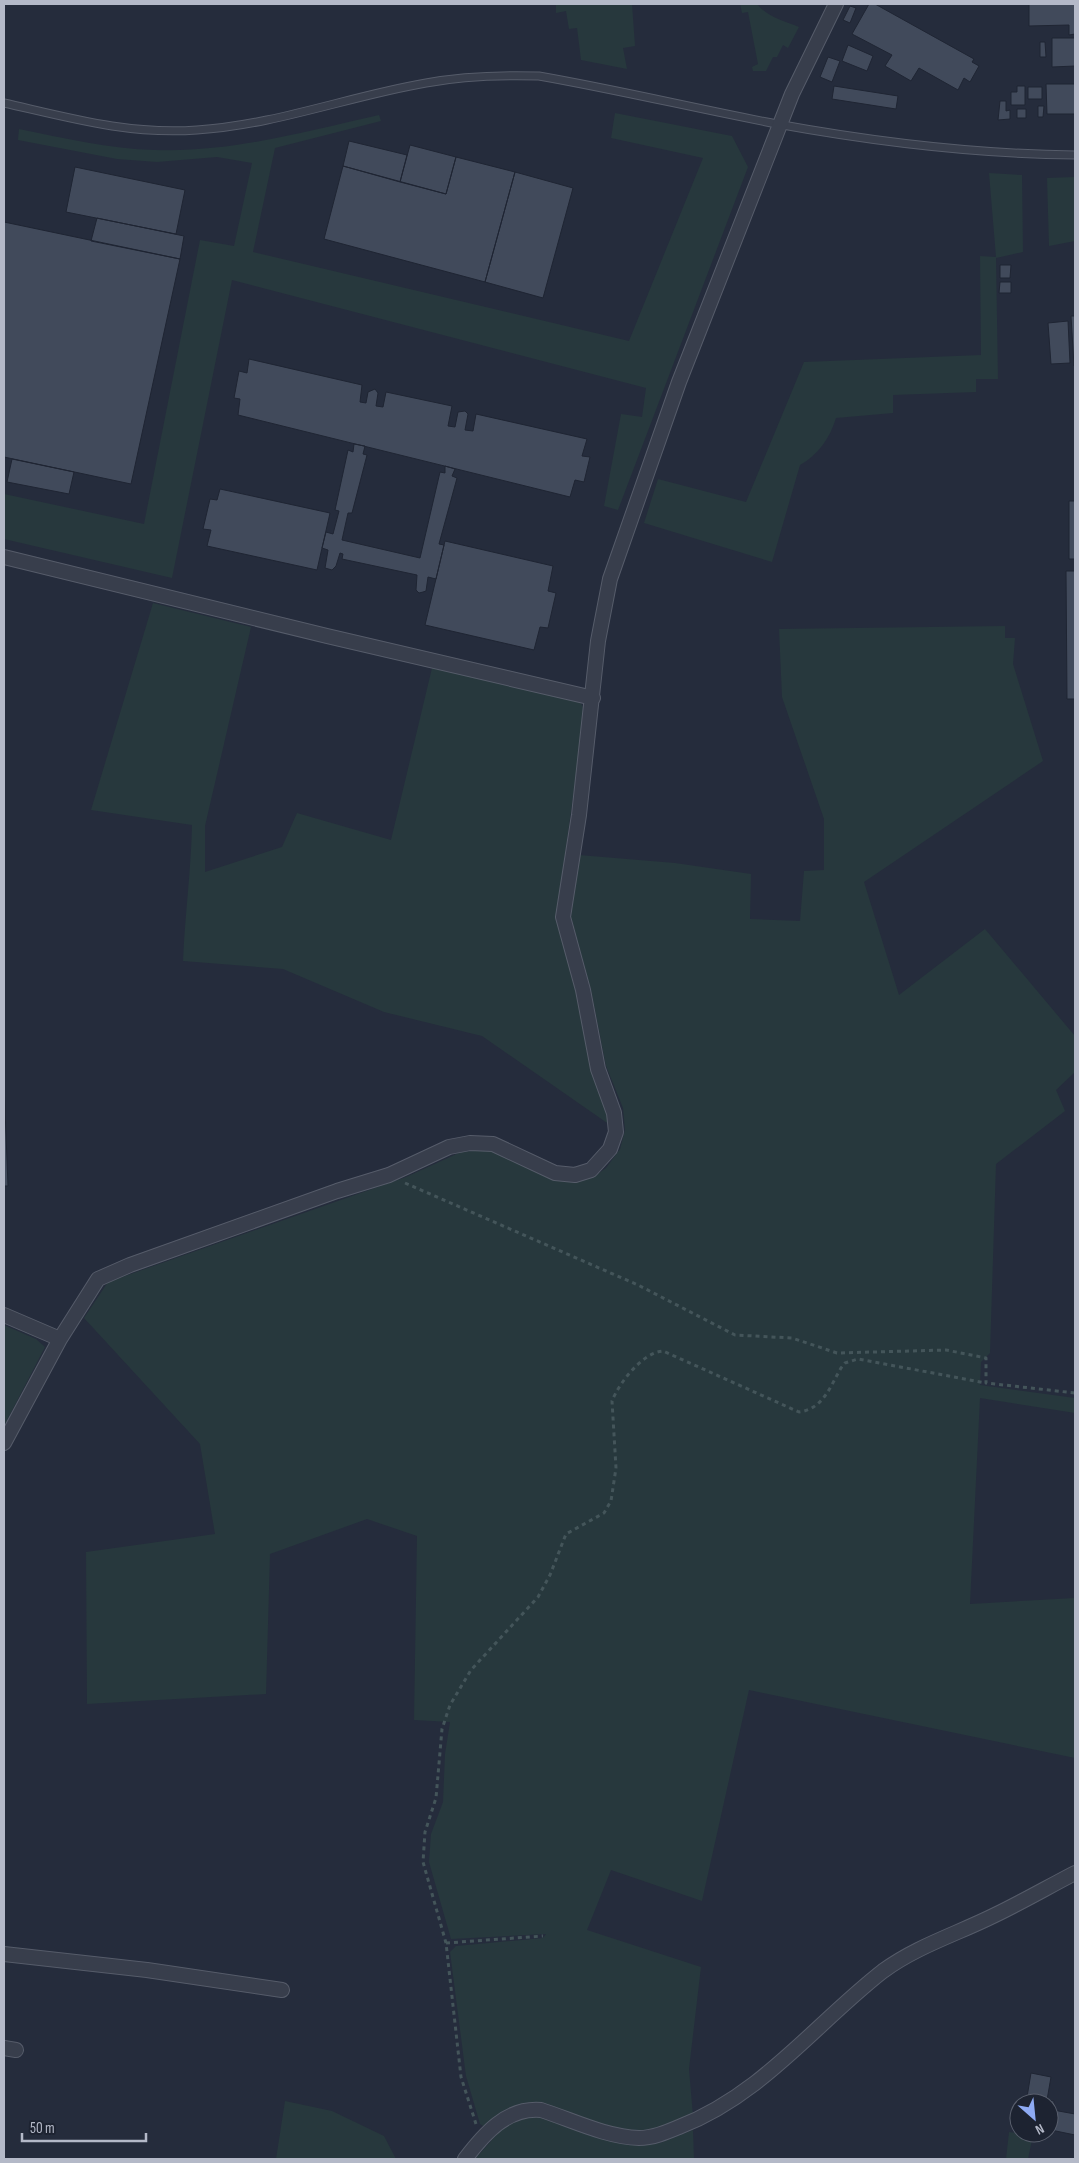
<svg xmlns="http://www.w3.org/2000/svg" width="1079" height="2163" font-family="'Sofia Sans Condensed',sans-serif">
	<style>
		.green { fill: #27383d }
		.building { fill: #414a5b; stroke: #1f2533 }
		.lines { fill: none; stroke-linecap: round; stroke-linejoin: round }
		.service-casing { stroke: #565c6a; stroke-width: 9 }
		.minor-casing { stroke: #565c6a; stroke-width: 16 }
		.path { stroke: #44555a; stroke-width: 3; stroke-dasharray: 4 4; stroke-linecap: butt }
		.service { stroke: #383e4c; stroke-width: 7 }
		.minor { stroke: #383e4c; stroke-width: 14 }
	</style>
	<rect width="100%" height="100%" fill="#252c3c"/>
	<!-- green -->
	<path class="green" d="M556,4h76l3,42 -12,2 4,21 -46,-9 -4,-32 -8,1 -3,-18 -10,2z
		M740,4h17c10,13 27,17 42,23l-11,21 -5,-3 -6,12h-4l-7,14h-13l-1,-4 6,-3 -10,-52 -6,1z
		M615,113l117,23 16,31 -130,343 -14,-4 17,-92 21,3 4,-29 -414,-108 -60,298 -168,-39v-45l140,30 56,-284 34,6 18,-83 -35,-6 -60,5 -40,-3 -99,-19 1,-11c45,9 90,20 136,21 75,3 152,-19 224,-35l2,6 -106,27 -22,104 376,89 74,-183 -92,-20z
		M989,173l33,2 1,77 -27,6 2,121h-22v13l-83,3v18l-57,5c-6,20 -18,37 -36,47l-28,97 -128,-39 14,-44 88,23 58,-140 177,-7 -1,-99 16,1z
		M1075,177v64l-26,5 -2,-68z
		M153,603l98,24 -46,199v46l77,-25 15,-34 94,27 41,-172 148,34 5,8 -28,203 53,212 -128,-89 -98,-24 -101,-43 -100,-8c2,-46 8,-91 9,-136l-101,-15z
		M1005,626v12h10l-2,26 30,97 -179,121 35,113 86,-66 90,107v36l-19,18 9,21 -69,53 -6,189 -9,9 -1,23 95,13v15l-95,-15 -10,206 105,-6v160l-326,-68 -47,211 -91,-31 -24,60 114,37 -12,102 4,47 -37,15 -17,2 -24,-3 -76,-26 -37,10 -19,12 -3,-2 -14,-48 -16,-124 6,-6 87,-8 3,-4 -95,5 -22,-77 2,-28 12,-32 2,-48 5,-32 -36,-2 3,-184 -50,-17 -97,35 -4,140 -179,10 -1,-152 129,-18 -15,-90 -116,-126 24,-36 298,-105 55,-25 26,-2 12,3 60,28h21l15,-5 11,-8 14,-19 5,-19 -2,-22 -17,-42 -15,-76 -20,-73 8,-62 96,8 76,11 -1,45 50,2 4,-50 20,-1v-51l-42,-122 -3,-68z
		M4,1325l32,14 9,8 -41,79z
		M285,2101l47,10 52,25 12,23h-120z
		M520,2116h24l68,24 28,5 20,-2 33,-13 1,29h-219l33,-37z
		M1009,2132l24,3 -5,24h-22z"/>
	<!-- building -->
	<path class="building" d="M869,4h6l99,55 -2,3 7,4 -9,16 -6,-4 -6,12 -39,-22 -8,13 -26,-15 7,-11 -40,-21z
		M1029,4h46v30l-6,1v-10l-40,1z
		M850,6l6,2 -6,15 -7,-3z
		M1052,38h23v28l-23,1z
		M1040,42h5l1,15h-6z
		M848,45l25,11 -6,15 -25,-10z
		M828,57l12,4 -8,21 -12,-5z
		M1046,84h29v30h-28z
		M834,86l64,10 -2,13 -64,-10z
		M1017,86h8v19h-14v-13h6z
		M1028,87h14v12h-14z
		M1000,101h6v10l4,-1v9l-12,1z
		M1038,106h6l-1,11h-5z
		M1017,109h9v9h-9z
		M349,141l58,14 -7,27 -57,-16z
		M410,145l46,12 -10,37 -46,-12z
		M456,157l59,15 -30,110 -161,-43 19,-73 103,28z
		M75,167l110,23 -9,44 -110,-22z
		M515,172l58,16 -30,110 -58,-16z
		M97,218l87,18 -4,23 -89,-18z
		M4,222l176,37 -49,225 -127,-27z
		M1000,265h11l-1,13h-10z
		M1000,282h11v11h-12z
		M1071,316h4l-1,50z
		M1068,321l2,42 -19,1 -3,-41z
		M249,359l113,26 -2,17 6,1 2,-11 7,-3 3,4 -2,13 7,1 3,-15 66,14 -4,20 7,1 3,-15 7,-1 3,3 -3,16 8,1 3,-17 111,25 -5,17 8,1 -6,25 -9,-2 -5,17 -332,-82 2,-16 -6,-1 5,-27 8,2z
		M354,444l11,2 -2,8 4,1 -15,58h-4l-6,27 78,18 20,-86 5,1v-7l10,3 -3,7 5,2 -18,66 5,1 -8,34 -8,-2 -2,14 -3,1 -4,1 -3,-3 1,-15 -75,-16 1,-5 -3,-1 -4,13 -4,4 -7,-2 3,-18 -6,-2 4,-16 7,2 6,-23 -4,-1 13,-60 5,2z
		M12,459l62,13 -5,22 -62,-12z
		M220,489l110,24 -13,57 -110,-24 4,-16 -8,-1 7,-30 7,1z
		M1069,501h6v58h-6z
		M445,541l108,25 -5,25 8,2 -8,35 -8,-1 -6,23 -109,-25z
		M1066,571h9v128h-8z
		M4,1084l4,102h-4z
		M1031,2073l20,4 -4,23 7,1 -1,9 22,4v21l-24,-5 -1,5 -10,-2h9v-30h-23z"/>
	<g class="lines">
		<defs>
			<path id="service" d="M4,103c66,15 125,32 193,27 78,-5 153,-34 229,-47 37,-7 76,-8 113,-7 80,14 159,33 238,48 99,18 198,30 298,31"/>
			<path id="minor" d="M4,557l323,79 266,62
				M4,1315l56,24
				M4,1443l56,-104 38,-60 32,-14 207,-74 52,-16 60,-28 21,-4 23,1 62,29 20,2 16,-5 19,-21 6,-17 -2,-19 -16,-44 -15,-79 -20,-73 16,-102 19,-174 12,-62 69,-197 113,-288 44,-90
				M4,1954l143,16 135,20
				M4,2048l12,2
				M465,2159c19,-25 42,-52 76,-49 31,10 65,27 98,28 14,0 28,-6 40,-11 83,-32 136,-103 204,-156 34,-25 74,-37 112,-56 27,-13 53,-28 80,-42"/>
		</defs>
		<!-- service casing -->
		<use href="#service" class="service-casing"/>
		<!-- minor casing -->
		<use href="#minor" class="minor-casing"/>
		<!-- path -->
		<path class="path" d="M405,1183l233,102 97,50 57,3 45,15 109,-3 40,8v25l89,10
			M446,1943l97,-7
			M476,2124l-15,-47 -15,-134 -23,-81 2,-30 11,-34 6,-69 8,-24 21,-35 67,-73 12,-22 16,-41 38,-21 7,-12 5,-33 -4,-67c7,-18 31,-49 51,-50l136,61c24,-3 31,-25 42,-44l4,-5 13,-4 128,24"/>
		<!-- service -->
		<use href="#service" class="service"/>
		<!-- minor -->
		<use href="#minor" class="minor"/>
	</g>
	<!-- border -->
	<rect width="1079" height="2163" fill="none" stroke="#b4b9c8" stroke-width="10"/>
	<!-- north arrow -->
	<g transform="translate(1034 2118) rotate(153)"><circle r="24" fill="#1d2331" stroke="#595f6d"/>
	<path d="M0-4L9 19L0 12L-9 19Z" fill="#8eaaf3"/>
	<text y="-8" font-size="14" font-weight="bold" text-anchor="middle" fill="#b4b9c8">N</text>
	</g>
	<!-- scale -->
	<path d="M22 2133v8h124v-8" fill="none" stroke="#b4b9c8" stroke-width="2.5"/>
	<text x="30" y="2133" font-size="15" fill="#b4b9c8" stroke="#1d2331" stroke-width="4" paint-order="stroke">50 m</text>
</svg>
